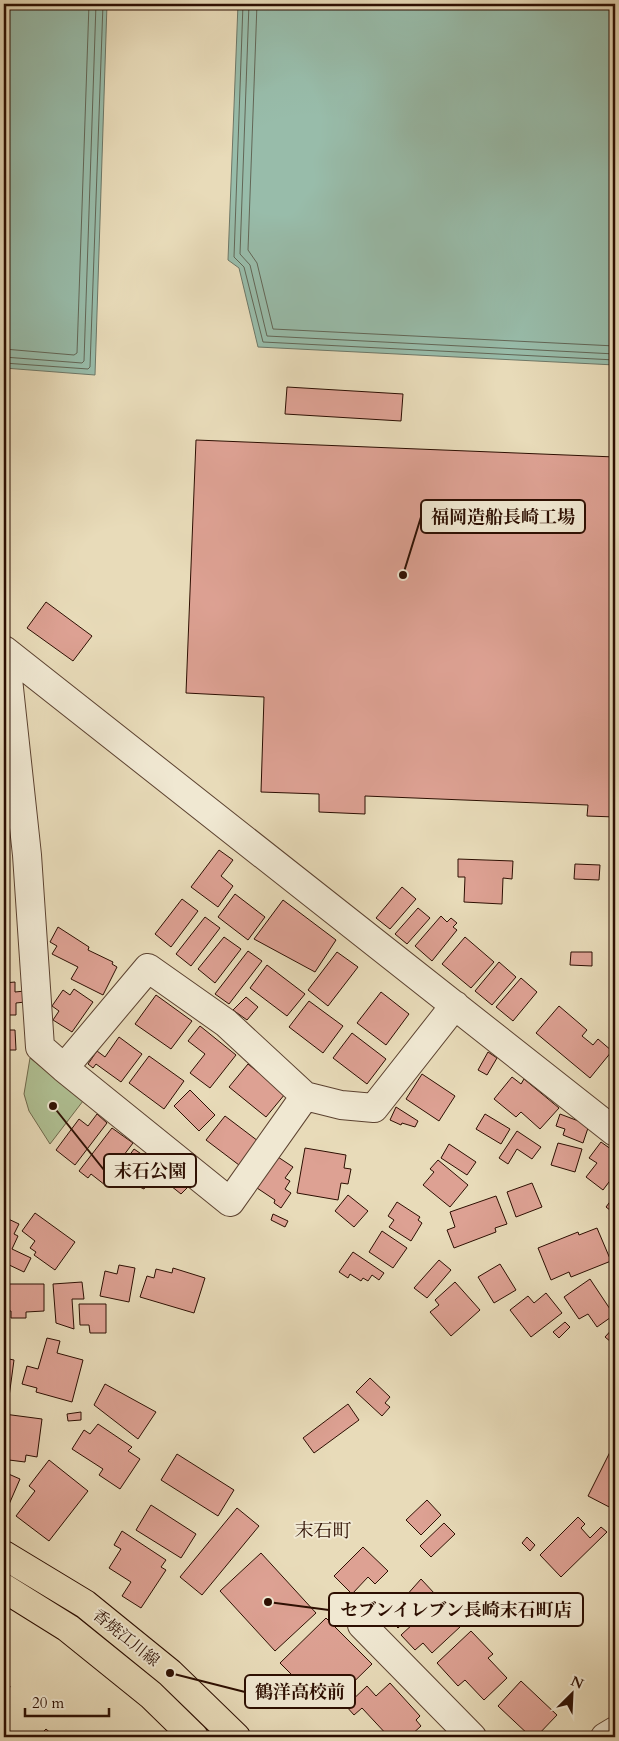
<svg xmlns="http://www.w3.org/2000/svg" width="619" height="1741" font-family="Cardo,'Noto Serif JP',serif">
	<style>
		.green { fill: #b0c194; stroke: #6e684b }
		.water { fill: #98bcaa; stroke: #6d7767 }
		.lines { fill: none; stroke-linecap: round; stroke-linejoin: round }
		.shore { stroke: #626656; stroke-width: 1 }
		.building { fill: #dda193; stroke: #2d0f02 }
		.minor-casing { stroke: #5c4230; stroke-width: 30 }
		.major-casing { stroke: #2d0f02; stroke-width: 30 }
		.minor { stroke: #f0e8d2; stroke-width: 28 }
		.major { stroke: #e8dbb9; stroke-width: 28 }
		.labels { text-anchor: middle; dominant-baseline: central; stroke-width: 4; stroke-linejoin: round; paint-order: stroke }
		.street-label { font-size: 16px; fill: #2d0f02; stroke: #f0e8d2 }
		.quarter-label { font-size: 19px; fill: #2d0f02; stroke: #f0e8d2 }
		.leader { fill: none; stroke: #2d0f02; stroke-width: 2 }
		.callout-dot { fill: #2d0f02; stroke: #f0e8d2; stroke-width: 2 }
		.callout { fill: #f0e8d2; stroke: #2d0f02; stroke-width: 2 }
		.callout-label { font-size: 18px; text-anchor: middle; font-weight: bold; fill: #2d0f02 }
	</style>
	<rect width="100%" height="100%" fill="#e8dbb9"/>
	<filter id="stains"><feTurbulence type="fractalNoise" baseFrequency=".004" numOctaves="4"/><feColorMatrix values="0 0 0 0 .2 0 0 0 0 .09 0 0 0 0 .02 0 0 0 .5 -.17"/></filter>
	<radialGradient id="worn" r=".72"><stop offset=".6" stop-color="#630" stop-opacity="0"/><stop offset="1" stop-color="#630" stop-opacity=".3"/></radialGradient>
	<!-- green -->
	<path class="green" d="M30,1058l53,43 -33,43 -21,-33 -5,-17z"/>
	<!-- water -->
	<path class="water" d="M4,4h103l-12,371 -91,-7z
		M238,4h377v361l-357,-18 -19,-79 -11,-8z"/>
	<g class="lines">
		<!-- shore -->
		<path class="shore" d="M243,4l-9,253 10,10 19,75 352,18
			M249,4l-9,250 10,11 17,71 348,18
			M257,4l-9,246 9,13 16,66 342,17
			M4,349l70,6 3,-2 12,-349
			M4,357l78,6 2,-2 12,-357
			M4,363l84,6 2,-2 13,-363"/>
	</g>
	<!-- building -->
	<path class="building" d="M287,387l116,7 -2,27 -116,-7z
		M196,440l419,17v360l-28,-1 1,-11 -223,-9v18l-46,-2v-18l-58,-2 3,-95 -78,-4z
		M46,602l46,34 -19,25 -46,-33z
		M219,850l14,10 -12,16 12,10 -15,21 -27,-20z
		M458,859l55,2 -1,18 -9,-1 -1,26 -38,-2 1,-25h-7z
		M575,864l25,1 -1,15 -25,-1z
		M402,887l14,12 -26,30 -14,-11z
		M235,894l30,23 -17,23 -30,-23z
		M182,899l16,12 -27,36 -16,-13z
		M283,900l53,40 -21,32 -61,-33z
		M418,908l12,10 -23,26 -12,-10z
		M441,916l6,6 4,-4 6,5 -4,4 4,3 -25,31 -17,-15z
		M205,917l15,11 -29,38 -15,-12z
		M4,918h1l2,34h-3z
		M58,927l31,20 -1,3 25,12 -1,2 5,3 -14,28 -32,-16 7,-12 -26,-13 5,-8 -7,-4z
		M224,937l17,12 -26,34 -17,-14z
		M465,937l29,25 -23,26 -29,-24z
		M248,951l14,10 -33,43 -14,-10z
		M337,952l21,15 -30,39 -20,-16z
		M571,952h21v14l-22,-1z
		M499,962l17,15 -24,28 -17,-14z
		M267,965l38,29 -18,22 -37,-28z
		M521,978l16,14 -24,29 -17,-14z
		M15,982v10l10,-1v11l-9,1v12h-12v-32z
		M74,989l19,13 -21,30 -19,-12 6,-9 -7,-5 11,-16 7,5z
		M381,992l28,22 -23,31 -29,-22z
		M156,995l36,26 -21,28 -36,-25z
		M246,997l12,10 -11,13 -14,-10z
		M309,1001l34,25 -20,27 -34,-26z
		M559,1006l28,24 -5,6 11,9 5,-6 14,12 -22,27 -54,-45z
		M200,1026l36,29 -26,33 -20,-15 15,-19 -17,-13z
		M4,1030h11l1,20h-12z
		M352,1033l34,26 -19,25 -34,-26z
		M119,1037l23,17 -21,28 -25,-18 -3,4 -5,-4 9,-13 8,6z
		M488,1052l9,6 -10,17 -9,-5z
		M149,1056l35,25 -20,28 -35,-26z
		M248,1064l37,30 -19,23 -37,-30z
		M422,1074l33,22 -16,25 -33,-22z
		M512,1077l9,7 3,-5 35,29 -19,21 -19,-17 -5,5 -22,-18z
		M190,1090l25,25 -16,16 -25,-25z
		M396,1107l22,14 -3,6 -13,-4 -1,2 -11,-5z
		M97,1114l10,9 -32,42 -19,-15 23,-31 9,7z
		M485,1114l25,15 -9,15 -25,-15z
		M560,1114l29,11 -6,18 -20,-8 2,-6 -9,-3z
		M225,1116l33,25 -19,24 -33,-25z
		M112,1128l21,15 -25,33 2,2 -5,7 -14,-11 -3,4 -9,-7z
		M517,1131l24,16 -9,12 -15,-10 -9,15 -9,-6z
		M601,1142l14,10v22l-12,16 -17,-13 11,-14 -8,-5z
		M558,1143l24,6 -7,23 -24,-7z
		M449,1144l27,18 -9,13 -26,-17z
		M305,1148l41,7 -2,13 7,1 -3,15 -7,-1 -3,17 -41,-7z
		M134,1149l25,17 -4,8 2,1 -2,5 -5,-1 -6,10 -15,-7 -2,2 -11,-6 3,-8z
		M278,1157l15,10 -8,11 5,3 -5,8 6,4 -10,15 -7,-5 1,-3 -18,-12z
		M438,1160l30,25 -18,22 -27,-22 11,-13 -4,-3z
		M178,1179l9,9 -6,6 -10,-8z
		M532,1183l10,24 -26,10 -9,-25z
		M348,1195l20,16 -14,16 -19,-16z
		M615,1195v19l-9,-7z
		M496,1196l11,28 -12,4 1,4 -42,16 -7,-18 8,-3 -5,-15z
		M397,1202l23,15 -2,3 4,3 -11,18 -22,-14 5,-7 -6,-4z
		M35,1213l40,29 -20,28 -21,-15 2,-3 -6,-4 5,-7 -13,-10z
		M273,1214l15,7 -3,6 -14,-7z
		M4,1217l15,7 -5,10 4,2 -6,13 19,9 -7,14 -19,-9 -1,3z
		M597,1228l14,33 -40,16 -2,-5 -18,8 -13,-32 40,-16 1,3z
		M382,1231l25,17 -14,20 -24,-16z
		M353,1252l31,21 -5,7 -7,-5 -4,6 -5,-3 -2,3 -11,-7 -2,4 -9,-6z
		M439,1260l12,10 -24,28 -13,-10z
		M500,1264l16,26 -22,13 -16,-26z
		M119,1265l16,3 -6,34 -29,-6 5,-25 12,3z
		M173,1268l32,10 -11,35 -54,-16 7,-21 7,2 2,-9 16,4z
		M590,1279l24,36 -17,12 -9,-13 -9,5 -15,-22z
		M82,1282l2,17h-12l2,30 -18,-6 -3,-39z
		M455,1282l25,28 -29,26 -21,-24 9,-7 -4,-5z
		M4,1284h40v27l-18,1v6h-15v-7h-7z
		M546,1293l16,20 -31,24 -21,-27 18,-14 6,7z
		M79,1304h27v29h-16l-1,-8h-9z
		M565,1322l5,5 -11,11 -6,-6z
		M615,1326v12l-4,4 -6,-5z
		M47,1338l13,3 -3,12 26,7 -11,42 -36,-10 1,-4 -15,-4 5,-18 11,3z
		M4,1358l10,2 -5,37h-5z
		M370,1378l20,19 -5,6 5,4 -8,9 -26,-24z
		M105,1384l51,28 -18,27 -44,-34z
		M348,1404l11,16 -45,33 -11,-15z
		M81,1412v8l-13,1 -1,-7z
		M4,1414l38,5 -5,38 -11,-2 -1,7 -16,-2v-7l-5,-1z
		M98,1424l34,23 -4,4 12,8 -20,30 -21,-14 4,-6 -31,-20 12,-19 6,4z
		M615,1442v68l-27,-14z
		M177,1454l57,36 -16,26 -57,-36z
		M49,1460l39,31 -39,50 -33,-25 19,-25 -6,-5z
		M4,1472l16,7 -13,30 -3,-1z
		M427,1500l14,15 -20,20 -15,-15z
		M151,1505l45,29 -15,24 -45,-28z
		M237,1508l22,18 -57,69 -22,-18z
		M578,1517l7,7 -4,4 9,10 11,-11 6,5 -46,45 -21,-22z
		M444,1523l11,11 -24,23 -11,-11z
		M122,1531l44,29 -5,7 5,3 -25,38 -19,-12 9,-14 -22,-14 12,-19 -7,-4z
		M527,1537l8,8 -5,6 -8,-8z
		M363,1547l25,24 -13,13 -7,-7 -16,17 -18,-18z
		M261,1553l55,60 -41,38 -55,-60z
		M421,1579l14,15 -37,34 -7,-7 6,-15z
		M439,1600l22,26 -29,27 -9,-10 -8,7 -14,-15z
		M326,1618l46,46 -46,45 -46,-46z
		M471,1631l22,23 -5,4 19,20 -23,22 -19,-20 -7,6 -21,-23z
		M521,1681l36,34 -21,22h-5l-33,-31z
		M390,1683l30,33 -4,4 5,6 -12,11h-20l-27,-29 -8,7 -8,-9 21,-20 9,10z
		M4,1684l6,2 -6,22z
		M46,1729l9,8h-17z"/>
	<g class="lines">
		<defs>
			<path id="minor" d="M4,650l611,482
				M5,651l22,204 13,192 24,21
				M305,1096l-75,106 -166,-134 84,-100 78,55 79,73 36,9 33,3 81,-103
				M362,1625l110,112
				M605,1737l10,-6"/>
			<path id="major" d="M4,1555l81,49 85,69 66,64
				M4,1588l64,40 83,67 43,42"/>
		</defs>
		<!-- minor casing -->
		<use href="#minor" class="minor-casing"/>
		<!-- major casing -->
		<use href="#major" class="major-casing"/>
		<!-- minor -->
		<use href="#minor" class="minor"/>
		<!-- major -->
		<use href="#major" class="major"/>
	</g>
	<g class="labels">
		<!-- street labels -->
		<g class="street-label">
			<text transform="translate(126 1638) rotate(39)">香焼江川線</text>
		</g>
		<!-- quarter labels -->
		<g class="quarter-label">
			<text x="323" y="1531">末石町</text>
		</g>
	</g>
	<!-- callouts -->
	<path class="leader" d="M403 575L421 517M53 1106L104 1170M268 1602L329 1610M170 1673L245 1692"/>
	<g class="callout-dot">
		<circle cx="403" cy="575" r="5"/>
		<circle cx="53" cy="1106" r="5"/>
		<circle cx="268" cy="1602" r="5"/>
		<circle cx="170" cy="1673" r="5"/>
	</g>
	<g class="callout">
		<rect x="421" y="500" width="164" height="33" rx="5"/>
		<rect x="104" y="1154" width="92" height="33" rx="5"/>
		<rect x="329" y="1593" width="254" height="33" rx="5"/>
		<rect x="245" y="1675" width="110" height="33" rx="5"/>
	</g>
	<g class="callout-label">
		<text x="503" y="523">福岡造船長崎工場</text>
		<text x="150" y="1177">末石公園</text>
		<text x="456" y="1616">セブンイレブン長崎末石町店</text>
		<text x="300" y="1698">鶴洋高校前</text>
	</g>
	<!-- margin -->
	<rect width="619" height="1741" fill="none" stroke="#e8dbb9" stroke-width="20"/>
	<rect x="5" y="5" width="609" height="1731" fill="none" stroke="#2d0f02" stroke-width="2.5"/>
	<rect x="10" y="10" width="599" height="1721" fill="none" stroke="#2d0f02"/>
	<!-- north arrow -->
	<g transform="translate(572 1694) rotate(24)" stroke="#f0e8d2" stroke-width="4" paint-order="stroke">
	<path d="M0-4L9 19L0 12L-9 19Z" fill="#2d0f02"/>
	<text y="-8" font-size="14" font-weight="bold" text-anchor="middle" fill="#2d0f02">N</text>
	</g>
	<!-- scale -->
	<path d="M25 1708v8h84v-8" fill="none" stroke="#2d0f02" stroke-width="2.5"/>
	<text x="32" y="1708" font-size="15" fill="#2d0f02" stroke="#f0e8d2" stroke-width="4" paint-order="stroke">20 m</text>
	<rect width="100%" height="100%" filter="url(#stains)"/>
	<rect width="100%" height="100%" fill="url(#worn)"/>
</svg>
